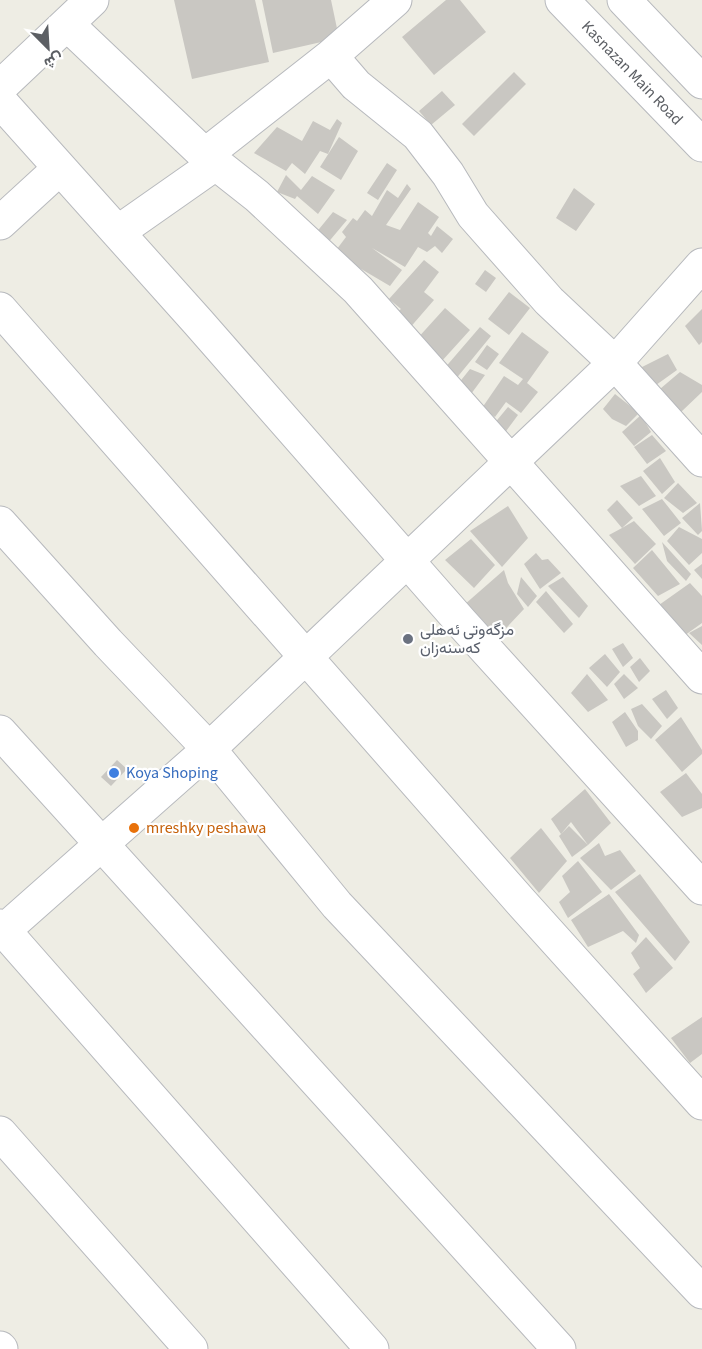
<svg xmlns="http://www.w3.org/2000/svg" width="702" height="1349" font-family="'Source Sans 3',Vazirmatn,sans-serif">
	<style>
		.building { fill: #c9c7c2 }
		.lines { fill: none; stroke-linecap: round; stroke-linejoin: round }
		.minor-casing { stroke: #b7b9bd; stroke-width: 35 }
		.minor { stroke: #fff; stroke-width: 33 }
		.worship-dot { fill: #6b7280; stroke: #fff; stroke-width: 2 }
		.shop-dot { fill: #3f7fe0; stroke: #fff; stroke-width: 2 }
		.food-dot { fill: #e8710a; stroke: #fff; stroke-width: 2 }
		.labels { text-anchor: middle; dominant-baseline: central; stroke-width: 4.5; stroke-linejoin: round; paint-order: stroke }
		.street-label { font-size: 16px; fill: #5c5f64; stroke: #fff }
		.worship-label { font-size: 16px; fill: #5b616d; stroke: #fff; text-anchor: start }
		.shop-label { font-size: 16px; fill: #366cbe; stroke: #fff; text-anchor: start }
		.food-label { font-size: 16px; fill: #c56008; stroke: #fff; text-anchor: start }
	</style>
	<rect width="100%" height="100%" fill="#eeede4"/>
	<!-- building -->
	<path class="building" d="M174,0h81l14,62 -77,17z
		M262,0h69l8,38 -66,15z
		M446,0h14l26,32 -52,43 -32,-38z
		M514,72l12,12 -52,52 -12,-12z
		M442,91l13,14 -24,20 -12,-14z
		M337,119l5,4 -14,31 -8,-3 -15,23 -13,-11 -6,8 -32,-18 23,-26 25,14 11,-20 17,9z
		M339,137l19,14 -17,29 -21,-13z
		M387,163l10,7 -19,30 -11,-7z
		M286,175l15,15 11,-14 23,14 -17,24 -21,-18 -2,3 -18,-7z
		M407,184l4,5 -25,36 14,5 18,-28 21,15 -11,16 3,3 6,-10 16,13 -11,14 -7,-7 -8,6 -9,-5 -13,20 -33,-19 30,22 -12,16 -56,-33 12,-16 -4,-5 11,-14 4,3 8,-11 7,6 15,-26 11,8z
		M574,188l21,16 -19,27 -20,-13z
		M333,212l14,8 -21,25 -11,-11z
		M424,260l15,12 -15,20 10,8 -26,30 -20,-11 13,-10 -12,-10z
		M485,270l11,8 -10,14 -11,-8z
		M509,292l21,16 -21,27 -21,-16z
		M445,308l25,22 -29,32 -25,-22z
		M702,309v33l-3,3 -14,-19z
		M480,327l11,9 -36,44 -12,-10z
		M522,332l27,20 -22,31 11,9 -17,21 -15,-11 -11,15 -13,-9 22,-32 14,9 5,-6 -24,-16z
		M487,345l12,9 -12,16 -12,-8z
		M668,354l9,16 -28,20 -9,-22z
		M470,369l15,6 -14,19 -13,-10z
		M680,372l22,13v7l-21,20 -21,-23z
		M615,394l24,19 -13,13 -14,-7 -9,-10z
		M508,407l10,8 -14,19 -11,-9z
		M641,415l10,17 -17,14 -12,-14z
		M652,435l14,16 -19,13 -13,-17z
		M660,458l15,24 -13,12 -19,-23z
		M641,476l15,20 -17,10 -19,-20z
		M678,483l19,20 -14,10 -19,-15z
		M662,499l19,24 -17,13 -22,-27z
		M617,500l16,18 -11,10 12,-7 22,23 -21,20 -26,-29 13,-7 -15,-18z
		M700,503l2,28 -4,4 -16,-17z
		M508,506l20,32 -26,29 -32,-36z
		M679,527l23,12v14l-13,12 -22,-24z
		M471,539l24,26 -21,23 -29,-28z
		M662,542l29,32 -5,7 -19,-20z
		M652,550l28,34 -22,12 -25,-28z
		M536,553l6,7 6,-1 13,14 -21,16 -16,-25z
		M702,564v15l-8,-9z
		M504,570l4,13 16,26 -30,32 -30,-36z
		M521,577l16,19 -9,11 -11,-13z
		M563,577l25,29 -9,12 -31,-32z
		M690,583l12,13v27l-21,15 -22,-33z
		M546,591l27,33 -9,9 -28,-31z
		M702,626v19l-13,-12z
		M623,643l10,15 -10,9 -11,-18z
		M605,654l15,18 -13,15 -18,-19z
		M640,658l10,13 -11,11 -9,-15z
		M587,674l21,26 -20,12 -17,-19z
		M624,674l14,14 -14,11 -10,-15z
		M666,690l12,18 -11,11 -15,-20z
		M642,704l20,22 -11,13 -13,-13 -7,-17z
		M625,712l13,19v9l-12,7 -14,-25z
		M681,717l21,33v4l-20,18 -27,-32z
		M117,760l10,9 -16,17 -10,-9z
		M686,773l16,21v14l-20,9 -22,-25z
		M585,789l26,34 -23,22 -17,-23 -10,12 -10,-15z
		M569,826l19,19 -16,12 -13,-21z
		M541,828l26,33 -28,32 -29,-35z
		M599,843l6,13 15,-6 16,21 -25,19 -31,-32z
		M578,861l24,31 -34,26 -9,-16 11,-10 -8,-16z
		M640,874l50,68 -15,19 -60,-69z
		M609,894l30,41 -3,8 -13,-12 -35,16 -17,-27z
		M646,937l27,31 -27,25 -13,-19 7,-6 -9,-15z
		M702,1017v37l-12,9 -19,-25z"/>
	<g class="lines">
		<defs>
			<path id="minor" d="M562,0l140,145
				M624,0l78,82
				M67,24l138,131 52,41 101,94 344,387
				M331,56l64,-56
				M0,87l92,-87
				M0,101l198,221 263,300 241,266
				M205,155l126,-99 25,29 62,50 30,39 25,41 76,86 66,62 87,97
				M0,223l60,-55
				M118,232l97,-68
				M0,309l521,593 181,201
				M0,523l108,120 101,106 128,156 365,387
				M0,732l559,617
				M0,926l372,423
				M0,934l209,-185 406,-386 87,-98
				M0,1133l191,216
				M0,1348l1,1"/>
		</defs>
		<!-- minor casing -->
		<use href="#minor" class="minor-casing"/>
		<!-- minor -->
		<use href="#minor" class="minor"/>
	</g>
	<!-- markers -->
	<circle class="worship-dot" cx="408" cy="639" r="6"/>
	<circle class="shop-dot" cx="114" cy="773" r="6"/>
	<circle class="food-dot" cx="134" cy="828" r="6"/>
	<g class="labels">
		<!-- street labels -->
		<g class="street-label">
			<text transform="translate(632 73) rotate(46)">Kasnazan Main Road</text>
		</g>
		<!-- worship labels -->
		<g class="worship-label">
			<text x="420" y="630">مزگەوتی ئەهلی<tspan x="420" dy="18">کەسنەزان</tspan></text>
		</g>
		<!-- shop labels -->
		<g class="shop-label">
			<text x="126" y="773">Koya Shoping</text>
		</g>
		<!-- food labels -->
		<g class="food-label">
			<text x="146" y="828">mreshky peshawa</text>
		</g>
	</g>
	<!-- north arrow -->
	<g transform="translate(48 48) rotate(156)" stroke="#ffffff" stroke-width="4.5" paint-order="stroke">
	<path d="M0-4.5L10 22L0 15L-10 22Z" fill="#5c5f64"/>
	<text y="-9" font-size="16" font-weight="bold" text-anchor="middle" fill="#5c5f64">ش</text>
	</g>
</svg>
